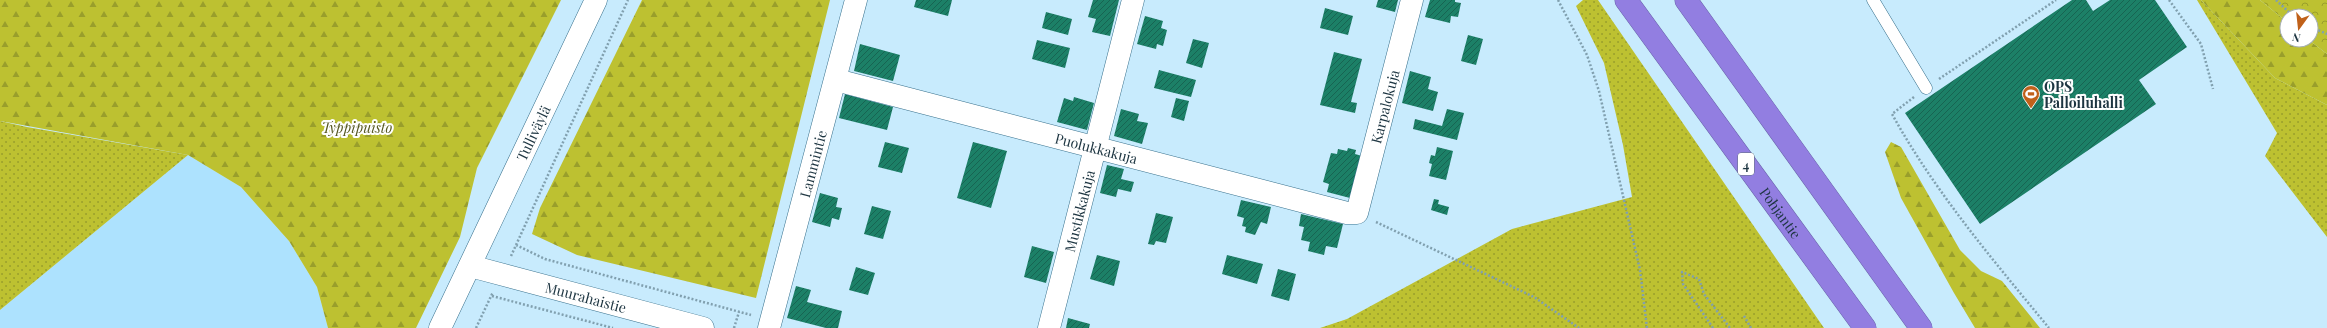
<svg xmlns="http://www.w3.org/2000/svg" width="2327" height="328" font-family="'Playfair Display',serif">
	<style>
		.built { fill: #ade2fe }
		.grass { fill: url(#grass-dots) }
		.forest { fill: url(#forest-firs) }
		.park { fill: url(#park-crowns) }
		.building { fill: url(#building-hatch) }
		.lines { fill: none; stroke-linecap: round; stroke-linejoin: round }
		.lane-casing { stroke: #37708c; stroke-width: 13 }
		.street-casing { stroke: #37708c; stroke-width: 23 }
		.secondary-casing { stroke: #37708c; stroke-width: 23 }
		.highway-casing { stroke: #6964a9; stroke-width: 23 }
		.path { stroke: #81a0af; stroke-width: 2.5; stroke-dasharray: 2 2; stroke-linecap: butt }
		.lane { stroke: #fff; stroke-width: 12 }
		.street { stroke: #fff; stroke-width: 22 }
		.secondary { stroke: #fff; stroke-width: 22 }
		.highway { stroke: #927ee1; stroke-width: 22 }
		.labels { text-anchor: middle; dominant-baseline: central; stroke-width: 4; stroke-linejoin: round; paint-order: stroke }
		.shield { fill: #fff; stroke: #61727a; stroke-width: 1 }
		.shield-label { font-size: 13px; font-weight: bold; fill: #1d3541 }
		.poi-label { font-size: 14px; font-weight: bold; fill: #1d3541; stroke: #fff; text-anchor: start }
		.street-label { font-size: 14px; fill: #1d3541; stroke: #fff }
		.park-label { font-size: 14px; font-style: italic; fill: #555720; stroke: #fff }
	</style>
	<defs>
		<pattern id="grass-dots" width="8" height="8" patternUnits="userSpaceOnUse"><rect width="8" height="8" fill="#bdc131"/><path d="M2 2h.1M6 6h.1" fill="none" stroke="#999e2b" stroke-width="1.8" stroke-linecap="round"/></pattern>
		<pattern id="forest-firs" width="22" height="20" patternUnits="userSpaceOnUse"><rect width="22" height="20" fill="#bdc131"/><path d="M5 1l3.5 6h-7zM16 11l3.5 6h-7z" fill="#999e2b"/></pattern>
		<pattern id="park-crowns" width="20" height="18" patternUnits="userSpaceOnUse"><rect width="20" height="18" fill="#bdc131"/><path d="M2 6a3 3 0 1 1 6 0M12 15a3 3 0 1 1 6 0" fill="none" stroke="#999e2b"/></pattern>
		<pattern id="building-hatch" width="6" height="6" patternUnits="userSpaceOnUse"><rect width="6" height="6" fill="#1c8067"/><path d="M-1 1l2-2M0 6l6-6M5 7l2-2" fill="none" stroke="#176452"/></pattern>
	</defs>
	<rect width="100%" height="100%" fill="#c8ebfd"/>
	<!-- built -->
	<path class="built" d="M188,155l53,32 48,54 28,46 11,41h-328v-18z"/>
	<!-- grass -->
	<path class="grass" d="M1583,0h15l226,328h-504l27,-9 165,-90 120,-32 -9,-52 -19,-82 -28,-57z
		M2197,0h4l74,78 52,27v132l-62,-81 12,-23z
		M0,121l27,6 161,28 -188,155z"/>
	<!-- forest -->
	<path class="forest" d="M0,0h561l-84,168 -17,69 -44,91h-88l-11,-41 -28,-46 -48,-54 -53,-32 -188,-34z
		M642,0h188l-74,298 -179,-43 -45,-21 8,-26z
		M2201,0h59l27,22v18h22l18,14v51l-52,-27z
		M1891,142l10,5 59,103 21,21 21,10 38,47h-65l-21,-35 -53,-95 -16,-46z"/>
	<!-- park -->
	<path class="park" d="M2260,0h67v54l-18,-14h2v-24h-24v6z"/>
	<!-- building -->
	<path class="building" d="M916,0h36l-4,16 -34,-9z
		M1093,0h26l-9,36 -18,-4 4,-13 -8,-2z
		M1378,0h20l-3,12 -19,-5z
		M1430,0h25v2l6,1 -3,14 -7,-1 -1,7 -25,-6z
		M2072,0h14l7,11 17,-11h45l32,47 -48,33 17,24 -176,120 -75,-111z
		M1325,8l28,8 -5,19 -28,-7z
		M1046,12l26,7 -4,16 -26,-7z
		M1145,16l18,5 -2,7 6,2 -4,16 -6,-2 -1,5 -19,-5z
		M1468,35l15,4 -7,26 -15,-4z
		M1193,39l16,4 -7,25 -16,-5z
		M1037,40l33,8 -5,20 -33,-9z
		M860,44l40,11 -7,26 -39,-10z
		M1334,52l28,7 -11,43 6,1 -2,10 -35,-8z
		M1159,70l37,10 -5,17 -37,-9z
		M1410,71l21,6 -3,12 10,3 -5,19 -31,-8z
		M845,94l48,13 -6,23 -48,-12z
		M1074,97l20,6 -7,27 -30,-8 7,-24 9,3z
		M1176,98l13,3 -5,20 -13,-4z
		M1121,109l18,5 -2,7 11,2 -6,21 -28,-8z
		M1447,109l17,4 -7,27 -44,-11 2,-10 27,7z
		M885,142l24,6 -7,25 -24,-6z
		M973,142l34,9 -16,57 -34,-10z
		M1437,147l16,4 -7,29 -17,-4 3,-12 -3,-1 2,-8 4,1z
		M1348,148l8,2 -1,4 7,2 -12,42 -23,-6 2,-8 -6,-2 8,-29 6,1 1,-5 9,2z
		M1107,165l17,4 -3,10 13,3 -3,10 -13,-3 -2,8 -16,-4z
		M820,193l18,5 -2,9 6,1 -3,12 -7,-2 -2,9 -18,-5z
		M1434,199l5,1 -1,4 11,3 -2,8 -16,-5z
		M1241,200l30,7 -4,17 -6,-2 -6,13 -10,-3 1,-5 -4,-1 2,-8 -7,-2z
		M872,206l19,5 -8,28 -19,-5z
		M1156,213l17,4 -7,26 -10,-2 -2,4 -6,-1z
		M1301,214l42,10 -6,24 -11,-2 -2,9 -16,-4 2,-9 -9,-2 3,-13 -5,-1z
		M1032,246l22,6 -8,31 -22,-6z
		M1097,255l23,6 -6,25 -24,-7z
		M1227,255l36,9 -6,20 -35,-10z
		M856,267l19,6 -7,22 -19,-5z
		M1278,269l18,5 -7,27 -18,-5z
		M796,286l15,4 -4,12 35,9 -4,17h-12l-39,-10z
		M1068,318l22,6 -1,4h-23z"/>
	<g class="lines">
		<defs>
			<path id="lane" d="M1873,0l53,88"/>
			<g id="street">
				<path id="s1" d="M836,80l511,133h10l55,-213"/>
				<path id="s2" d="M769,328l87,-328"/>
				<path id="s3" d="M1049,328l84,-328"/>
			</g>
			<g id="secondary">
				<path id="s4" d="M470,266l233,62"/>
				<path id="s5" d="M440,328l156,-328"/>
			</g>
			<g id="highway">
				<path id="s6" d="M1626,0l239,328"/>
				<path d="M1686,0l235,328"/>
			</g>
		</defs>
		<!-- lane casing -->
		<use href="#lane" class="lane-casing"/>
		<!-- street casing -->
		<use href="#street" class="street-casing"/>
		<!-- secondary casing -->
		<use href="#secondary" class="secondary-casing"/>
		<!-- highway casing -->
		<use href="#highway" class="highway-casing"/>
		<!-- path -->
		<path class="path" d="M1558,0l29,55 12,36 41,179 7,58
			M2169,0l32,44 12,45
			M2276,0l17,16
			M2311,27l16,7
			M1939,79l117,-79
			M1914,97l-22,17c43,78 101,146 157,214
			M1376,222l158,75 45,31
			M516,245l29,14 206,56
			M511,256l117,-256
			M492,296l121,32
			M1744,316l7,12
			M476,328l17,-36
			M734,328l5,-16
			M1713,328l-30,-44 -1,-12 17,7 5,15 26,34"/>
		<!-- lane -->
		<use href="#lane" class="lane"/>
		<!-- street -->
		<use href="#street" class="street"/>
		<!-- secondary -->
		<use href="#secondary" class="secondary"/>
		<!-- highway -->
		<use href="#highway" class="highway"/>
	</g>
	<!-- icons -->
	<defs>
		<symbol id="stadium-pin" viewBox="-11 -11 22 30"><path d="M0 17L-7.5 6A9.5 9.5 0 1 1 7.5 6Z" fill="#c0611a" stroke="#fff"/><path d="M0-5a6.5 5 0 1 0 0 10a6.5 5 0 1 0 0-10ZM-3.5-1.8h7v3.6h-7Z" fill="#fff"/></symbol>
	</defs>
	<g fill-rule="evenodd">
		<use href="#stadium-pin" x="2021" y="84" width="20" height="27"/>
	</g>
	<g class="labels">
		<!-- shield labels -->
		<rect class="shield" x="1738" y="153" width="16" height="22" rx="3"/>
		<g class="shield-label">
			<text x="1746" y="164">4</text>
		</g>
		<!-- poi labels -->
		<g class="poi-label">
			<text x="2044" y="86">OPS<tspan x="2044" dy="16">Palloiluhalli</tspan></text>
		</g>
		<!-- street labels -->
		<g class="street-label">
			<text stroke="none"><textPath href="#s1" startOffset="648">Karpalokuja</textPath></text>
			<text stroke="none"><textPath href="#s5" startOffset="216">Tulliväylä</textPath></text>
			<text stroke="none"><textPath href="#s1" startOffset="269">Puolukkakuja</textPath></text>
			<text stroke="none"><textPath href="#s2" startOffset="170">Lammintie</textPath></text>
			<text stroke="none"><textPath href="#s3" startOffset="121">Mustikkakuja</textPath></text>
			<text stroke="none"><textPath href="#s6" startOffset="263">Pohjantie</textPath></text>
			<text stroke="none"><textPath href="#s4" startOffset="120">Muurahaistie</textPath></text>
		</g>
		<!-- park labels -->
		<g class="park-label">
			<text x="357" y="127">Typpipuisto</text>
		</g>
	</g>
	<!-- north arrow -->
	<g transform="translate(2299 28) rotate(195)"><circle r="19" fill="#ffffff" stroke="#a5aeb3"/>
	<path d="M0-3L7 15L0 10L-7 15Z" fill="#c0611a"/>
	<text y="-6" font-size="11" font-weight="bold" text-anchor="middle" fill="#1d3541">N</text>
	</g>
</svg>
